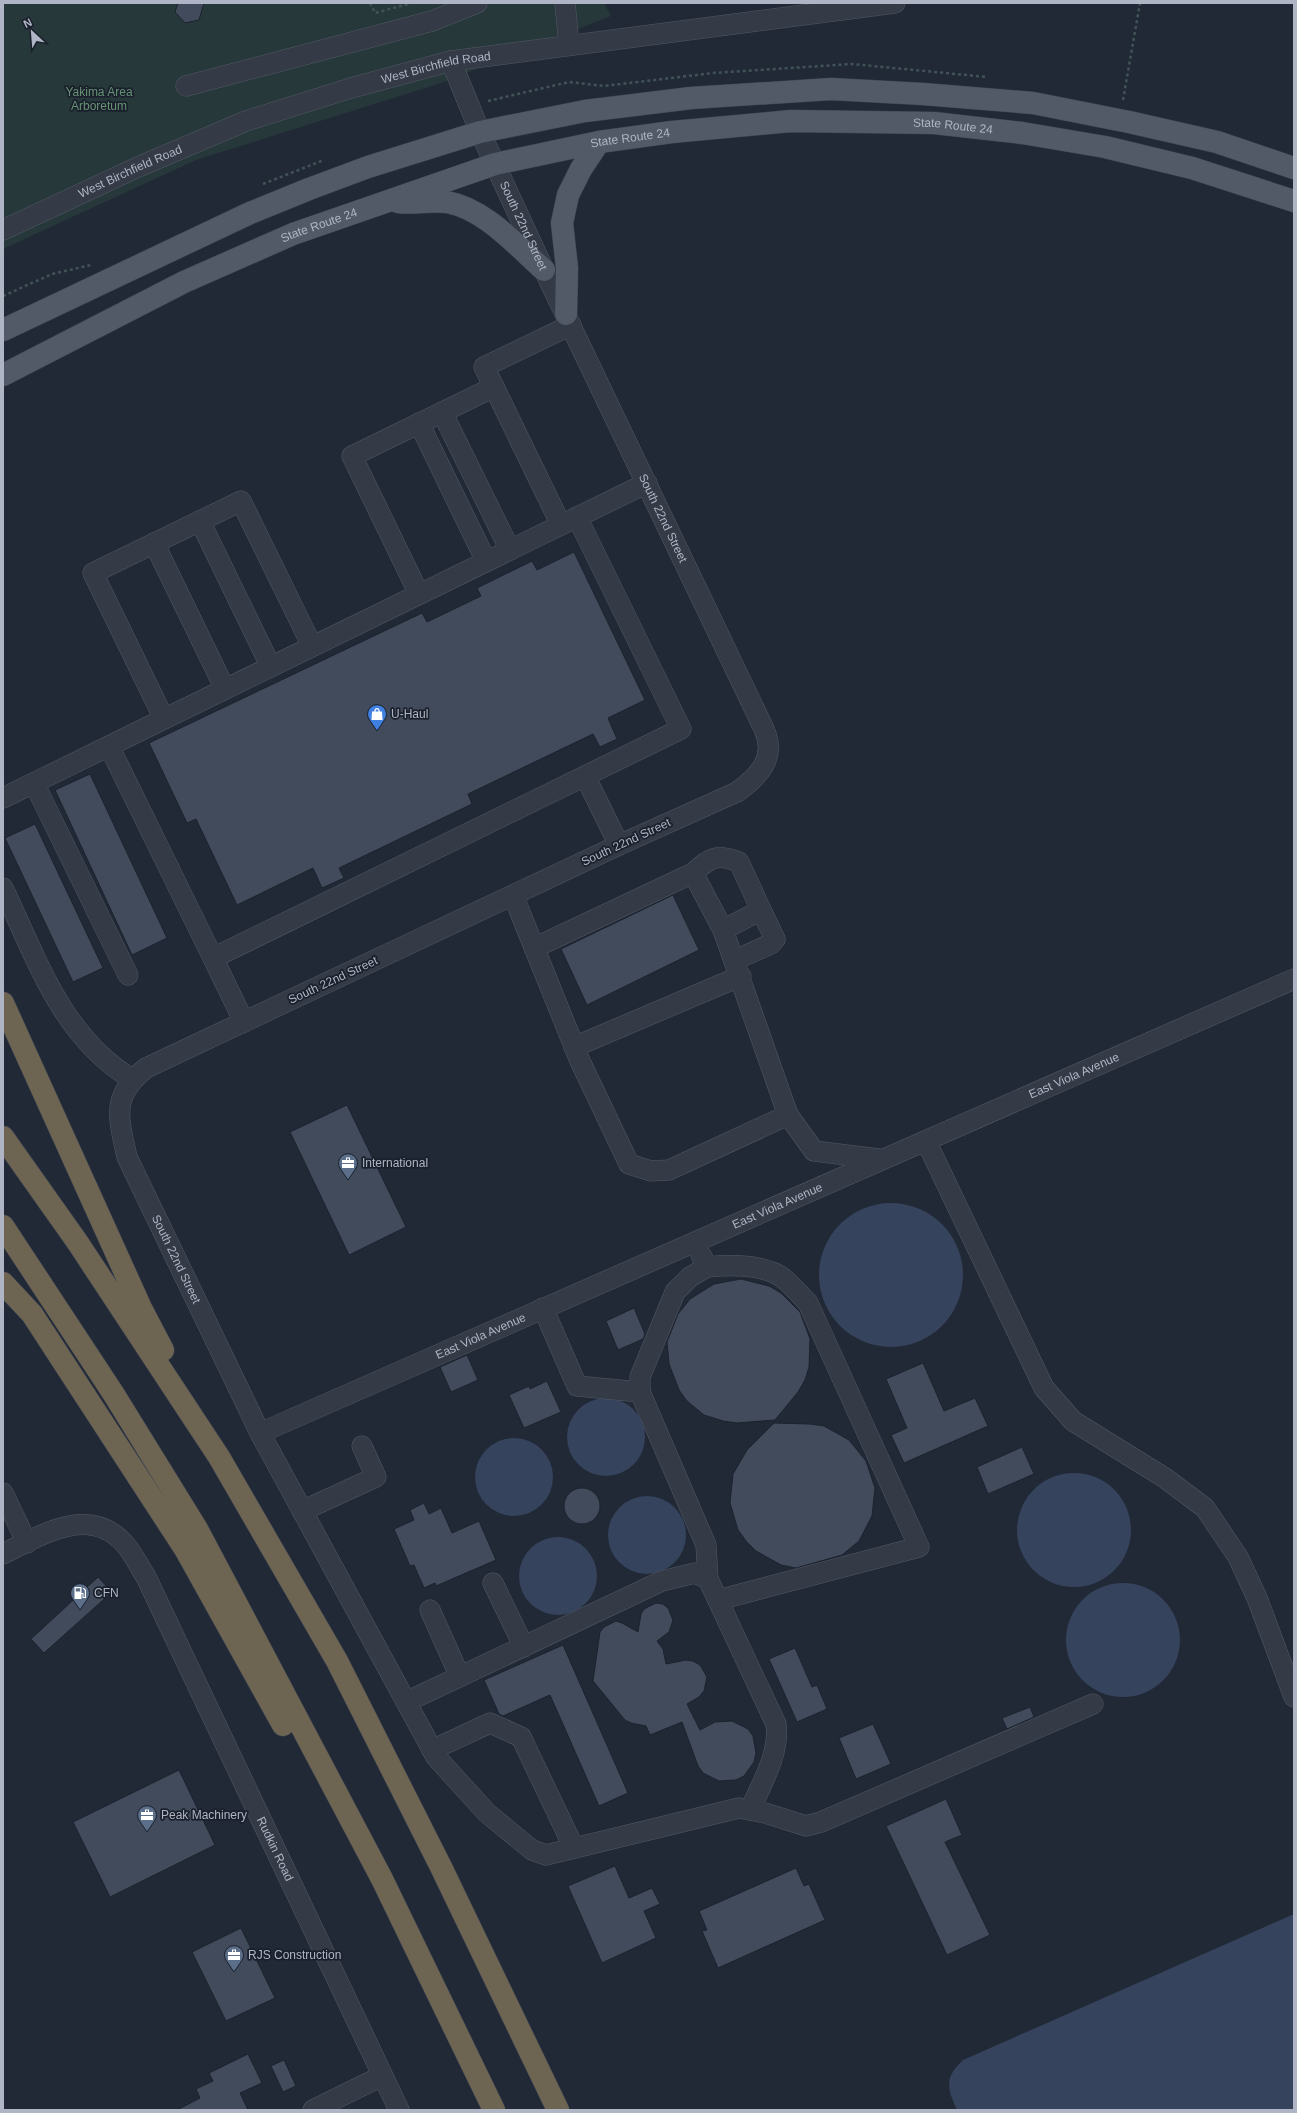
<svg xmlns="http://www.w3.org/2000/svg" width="1297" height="2113" font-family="Helvetica,sans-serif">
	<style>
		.green { fill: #26383a }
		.water { fill: #35435d }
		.building { fill: #424b5b; stroke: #1c222e }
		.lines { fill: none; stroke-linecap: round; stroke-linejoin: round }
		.minor-casing { stroke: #525865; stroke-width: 21 }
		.major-casing { stroke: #3e4451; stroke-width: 23 }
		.highway-casing { stroke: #3f4552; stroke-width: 23 }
		.path { stroke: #425357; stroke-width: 2.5; stroke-dasharray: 3 3; stroke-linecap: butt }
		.minor { stroke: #343b47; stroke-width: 20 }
		.major { stroke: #525967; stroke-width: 22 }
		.highway { stroke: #6d6452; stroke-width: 22 }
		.labels { text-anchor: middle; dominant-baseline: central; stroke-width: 3.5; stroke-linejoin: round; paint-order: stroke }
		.street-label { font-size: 12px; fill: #afb5c4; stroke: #1a202c }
		.park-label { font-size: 12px; fill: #679374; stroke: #1a202c }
		.poi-label { font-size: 12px; fill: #afb5c4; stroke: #1a202c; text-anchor: start }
	</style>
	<rect width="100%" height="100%" fill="#212936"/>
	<!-- green -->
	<path class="green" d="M3,3h601l7,13 -170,67 -245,77 -193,89z"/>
	<!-- water -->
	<path class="water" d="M819 1275a72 72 0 1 1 144 0a72 72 0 1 1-144 0Z
		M567 1437a39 39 0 1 1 78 0a39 39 0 1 1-78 0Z
		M475 1477a39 39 0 1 1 78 0a39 39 0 1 1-78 0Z
		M1017 1530a57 57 0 1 1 114 0a57 57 0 1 1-114 0Z
		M608 1535a39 39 0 1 1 78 0a39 39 0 1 1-78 0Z
		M519 1576a39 39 0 1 1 78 0a39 39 0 1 1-78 0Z
		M1066 1640a57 57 0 1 1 114 0a57 57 0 1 1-114 0Z
		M1294,1914v196h-337c-10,-22 -13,-32 6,-50z"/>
	<!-- building -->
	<path class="building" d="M178,3h26l-5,17 -14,3 -10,-11z
		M574,552l71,148 -37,18 9,21 -17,8 -7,-13 -125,60 4,10 -133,64 5,10 -22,10 -9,-20 -76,37 -41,-86 -9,4 -38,-80 273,-130 5,9 54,-26 -4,-8 55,-27 5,9z
		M90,774l77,164 -35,17 -77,-165z
		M35,824l68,144 -30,14 -68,-144z
		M673,895l26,55 -112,55 -26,-56z
		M347,1105l59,122 -57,28 -59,-123z
		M741,1279l28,7 12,7 19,19 10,27 -1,28 -4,13 -7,12 -23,28 -38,3 -14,-2 -19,-6 -17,-14 -8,-11 -10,-26 -2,-22 11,-28 12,-15 24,-15z
		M634,1308l11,26 -2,5 -25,11 -12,-29z
		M467,1355l11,25 -27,12 -11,-25z
		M923,1363l21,48 31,-13 13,28 -84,37 -13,-28 16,-7 -21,-49z
		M547,1381l14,31 -37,16 -15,-33 20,-9 1,3z
		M774,1423l36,1 14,2 25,14 17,21 9,27 -3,28 -13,25 -17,14 -46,13 -15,-3 -25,-14 -10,-10 -8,-11 -8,-27 3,-29 14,-24z
		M1022,1447l12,27 -46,20 -11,-27z
		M564 1506a18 18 0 1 1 36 0a18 18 0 1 1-36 0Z
		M424,1503l5,11 12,-6 11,25 27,-12 17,39 -60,26 -1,-3 -11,5 -10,-23 -4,1 -16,-37 20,-9 -4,-10z
		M98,1577l14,15 -68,61 -13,-14z
		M656,1603l7,1 5,4 5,12 -4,12 -12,9 6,8 3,15 20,-4 7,1 7,4 7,12 -3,14 -5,6 -12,7 13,26 15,-8 17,-1 16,8 5,7 3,17 -2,9 -10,14 -8,4 -17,1 -16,-8 -5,-7 -16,-44 -32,13 -4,-9 -15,-3 -6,-3 -32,-39 7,-49 4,-5 12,-6 6,2 16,9 3,-18 3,-5z
		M563,1645l65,148 -29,13 -49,-111 -47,21 -4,-2 -15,-34z
		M795,1648l17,39 5,-2 10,24 -30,13 -28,-63z
		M1030,1707l4,10 -27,12 -5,-11z
		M873,1724l18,40 -35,15 -17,-41z
		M179,1770l36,75 -105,52 -37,-75z
		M946,1799l16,36 -17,7 45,93 -43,20 -61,-129z
		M615,1866l14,32 23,-10 8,16 -16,7 12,27 -54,25 -34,-77z
		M796,1868l8,18 5,-2 16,36 -107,48 -16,-37 5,-1 -8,-19z
		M241,1928l34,70 -49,23 -34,-69z
		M248,2054l14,29 -22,10 8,17h-71l23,-12 -4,-9 17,-8 -4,-8z
		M284,2060l12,26 -13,6 -12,-26z"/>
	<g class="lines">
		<defs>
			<g id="minor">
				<path d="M565,3l4,42"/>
				<path id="s1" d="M451,61l29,71 64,138 220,459c13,29 -5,47 -27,63l-118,53 -473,223c-35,28 -28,48 -19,89l133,276 176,324 51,56 45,37 14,5 193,-47 26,5 41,13 15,-4 272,-118"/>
				<path d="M186,86l246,-65 45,-18"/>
				<path id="s2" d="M3,230l135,-63 108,-46 105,-33 100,-27 444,-58"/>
				<path d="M494,387l-10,-20 87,-42"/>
				<path d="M442,412l68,138"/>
				<path d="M419,423l67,138"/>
				<path d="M200,521l71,146"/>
				<path d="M154,543l71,146"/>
				<path d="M419,594l-67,-138 142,-69 67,138"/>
				<path d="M312,646l-71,-145 -148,72 71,146c161,-79 322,-158 483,-236"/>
				<path d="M164,719l-55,27 104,212 468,-229 -104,-212"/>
				<path d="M585,776l34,69"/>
				<path d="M34,783l94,192"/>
				<path d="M3,798l106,-52"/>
				<path d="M693,873c17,-15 23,-20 46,-11l22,48 -38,20"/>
				<path d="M3,888c34,71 58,148 129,191"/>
				<path d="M513,895l67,166 49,103 22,7 18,-1 119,-55 26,36 65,8"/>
				<path d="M534,948l159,-75 30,57 65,185"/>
				<path d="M213,958l31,64"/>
				<path d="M735,960l36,-16 4,-5 -14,-29"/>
				<path d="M574,1047l167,-71"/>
				<path d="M926,1141l118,247 29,33 92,57 40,30 33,49 19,41 37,99"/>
				<path d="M701,1255l6,12 -17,10 -15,15 -35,85v15l66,153 2,34"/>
				<path d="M707,1267c21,-2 45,-3 65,5 14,5 25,20 36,31l111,244 -201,53"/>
				<path d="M543,1308l34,78 63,6"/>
				<path id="s3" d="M260,1433l1034,-454"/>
				<path d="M3,1493l24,50"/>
				<path d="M302,1511l74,-34 -14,-31"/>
				<path id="s4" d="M3,1554c37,-18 85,-50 121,-11 9,10 15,23 22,34l253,533"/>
				<path d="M493,1583l31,64"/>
				<path d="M430,1610l30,67"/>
				<path d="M406,1702l256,-121 33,-8 13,6 68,145c4,29 -14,59 -26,86"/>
				<path d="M432,1750l58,-27 31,14 53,111"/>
				<path d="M313,2110l69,-34"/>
			</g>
			<g id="major">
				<path d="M398,202c16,2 33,-2 49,0 38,7 69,43 97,68"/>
				<path d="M566,314l1,-46 -5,-45 6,-28 13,-26 18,-27"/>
				<path d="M3,330l247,-117 59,-24 59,-22 112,-35 105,-21 106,-13 140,-9 92,5 110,9 96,19 88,20 77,26"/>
				<path id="s5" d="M3,375l181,-93 109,-48 202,-70 104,-22 73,-10 119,-11 143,2 88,10 83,14 87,21 102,33"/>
			</g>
			<path id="highway" d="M3,1003l138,305 22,42
				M3,1137l75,106 141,214 118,204 104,206 117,243
				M3,1226l110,167 84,136 185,350 112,231
				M3,1283l29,31 153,235 98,176"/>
		</defs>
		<!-- minor casing -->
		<use href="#minor" class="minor-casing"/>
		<!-- major casing -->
		<use href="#major" class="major-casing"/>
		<!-- highway casing -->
		<use href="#highway" class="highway-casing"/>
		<!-- path -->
		<path class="path" d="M370,3l5,10 37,-10
			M1123,100l17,-97
			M488,101l81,-19 35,4 109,-13 139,-9 135,13
			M263,184l61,-24
			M3,296l49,-22 39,-9"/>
		<!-- minor -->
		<use href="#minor" class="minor"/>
		<!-- major -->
		<use href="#major" class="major"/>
		<!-- highway -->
		<use href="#highway" class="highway"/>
	</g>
	<!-- icons -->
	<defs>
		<symbol id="shop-pin" viewBox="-11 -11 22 30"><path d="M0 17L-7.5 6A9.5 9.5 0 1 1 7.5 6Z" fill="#3f7fe0" stroke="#1a202c"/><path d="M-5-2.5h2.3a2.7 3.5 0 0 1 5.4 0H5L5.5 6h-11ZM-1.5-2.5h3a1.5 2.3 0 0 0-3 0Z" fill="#fff"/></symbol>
		<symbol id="office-pin" viewBox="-11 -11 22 30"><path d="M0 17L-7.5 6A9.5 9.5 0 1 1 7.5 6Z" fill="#5c6f8a" stroke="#1a202c"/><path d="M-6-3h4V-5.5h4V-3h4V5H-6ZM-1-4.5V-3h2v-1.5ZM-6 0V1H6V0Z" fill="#fff"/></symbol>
		<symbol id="fuel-pin" viewBox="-11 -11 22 30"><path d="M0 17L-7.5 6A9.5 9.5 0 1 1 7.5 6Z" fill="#5c6f8a" stroke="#1a202c"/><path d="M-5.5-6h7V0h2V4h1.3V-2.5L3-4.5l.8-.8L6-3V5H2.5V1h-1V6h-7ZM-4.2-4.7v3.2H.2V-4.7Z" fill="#fff"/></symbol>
	</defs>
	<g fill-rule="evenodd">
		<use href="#shop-pin" x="366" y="703" width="22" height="30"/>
		<use href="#office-pin" x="337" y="1152" width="22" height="30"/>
		<use href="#fuel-pin" x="69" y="1582" width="22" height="30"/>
		<use href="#office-pin" x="136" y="1804" width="22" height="30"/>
		<use href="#office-pin" x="223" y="1944" width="22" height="30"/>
	</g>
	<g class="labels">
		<!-- street labels -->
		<g class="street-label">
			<text stroke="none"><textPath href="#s2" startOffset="464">West Birchfield Road</textPath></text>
			<text stroke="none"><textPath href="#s5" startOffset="998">State Route 24</textPath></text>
			<text stroke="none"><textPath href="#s5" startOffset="674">State Route 24</textPath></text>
			<text stroke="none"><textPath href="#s2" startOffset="140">West Birchfield Road</textPath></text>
			<text stroke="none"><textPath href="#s5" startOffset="350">State Route 24</textPath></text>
			<text stroke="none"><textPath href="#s1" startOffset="180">South 22nd Street</textPath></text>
			<text stroke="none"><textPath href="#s1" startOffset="504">South 22nd Street</textPath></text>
			<text transform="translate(626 842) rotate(-25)">South 22nd Street</text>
			<text transform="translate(333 980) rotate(-25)">South 22nd Street</text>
			<text stroke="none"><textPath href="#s3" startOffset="889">East Viola Avenue</textPath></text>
			<text stroke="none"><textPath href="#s3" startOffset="565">East Viola Avenue</textPath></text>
			<text stroke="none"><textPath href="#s1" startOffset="1678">South 22nd Street</textPath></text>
			<text stroke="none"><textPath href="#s3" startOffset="241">East Viola Avenue</textPath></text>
			<text stroke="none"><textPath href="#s4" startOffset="474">Rudkin Road</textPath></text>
		</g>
		<!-- park labels -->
		<g class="park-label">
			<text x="99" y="92">Yakima Area<tspan x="99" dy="14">Arboretum</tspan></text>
		</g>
		<!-- poi labels -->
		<g class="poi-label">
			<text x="391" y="714">U-Haul</text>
			<text x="362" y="1163">International</text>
			<text x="94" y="1593">CFN</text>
			<text x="161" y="1815">Peak Machinery</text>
			<text x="248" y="1955">RJS Construction</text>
		</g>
	</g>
	<!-- border -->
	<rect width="1297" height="2113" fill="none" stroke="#afb5c4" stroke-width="8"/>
	<!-- north arrow -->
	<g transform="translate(32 32) rotate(334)" stroke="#1a202c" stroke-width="3" paint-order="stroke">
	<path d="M0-3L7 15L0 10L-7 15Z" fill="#afb5c4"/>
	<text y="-6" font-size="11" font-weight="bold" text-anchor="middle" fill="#afb5c4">N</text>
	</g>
</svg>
